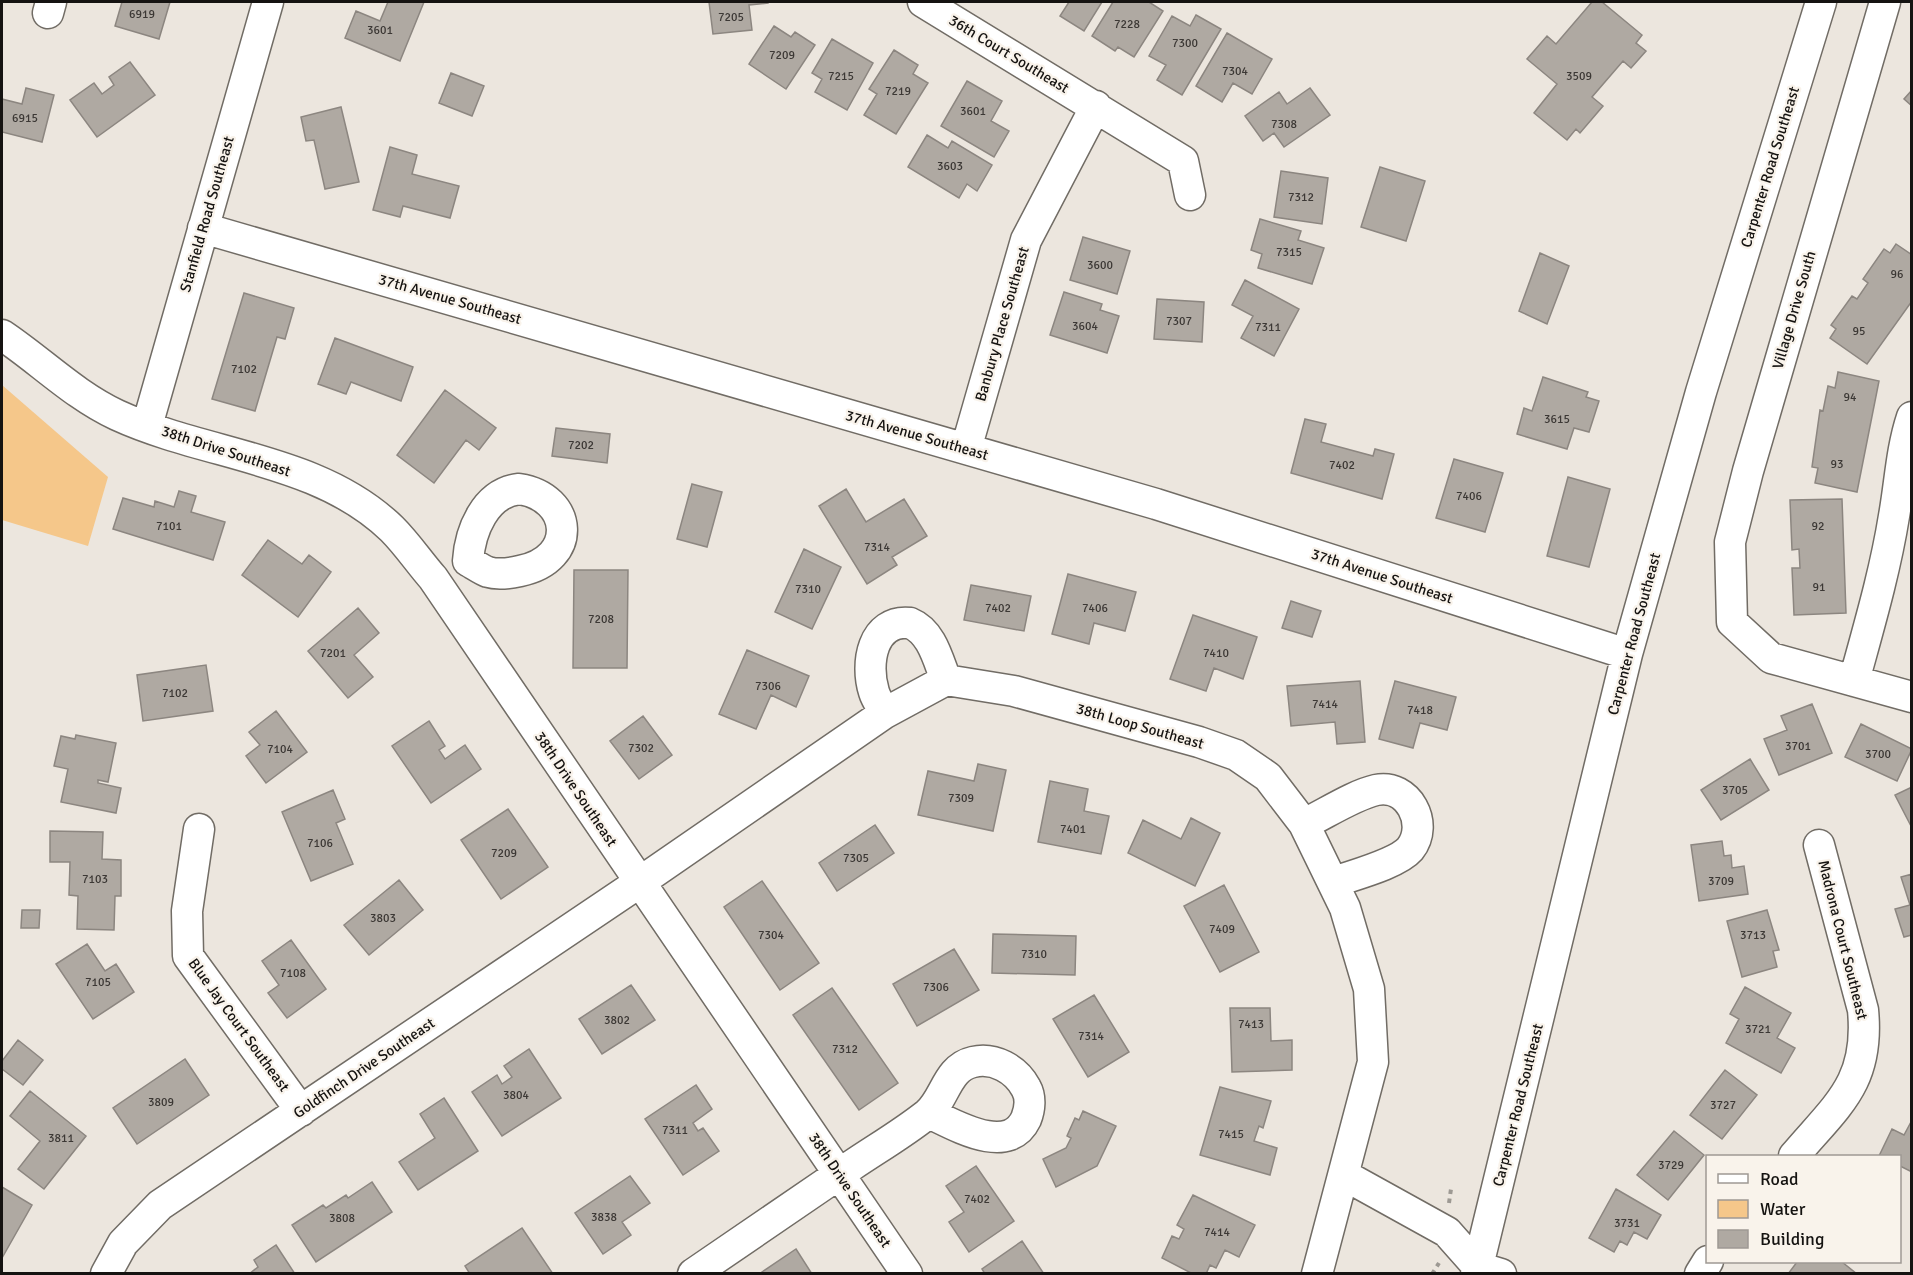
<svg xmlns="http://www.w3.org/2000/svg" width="1913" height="1275" font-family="Signika,sans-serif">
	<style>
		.water { fill: #f5c78a }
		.building { fill: #afa9a2; stroke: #8c8680; stroke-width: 1.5 }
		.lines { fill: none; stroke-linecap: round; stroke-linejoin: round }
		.minor-casing { stroke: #716c65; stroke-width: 33 }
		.path { stroke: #9d9993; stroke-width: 4; stroke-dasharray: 4.5 4.5; stroke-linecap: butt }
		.minor { stroke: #fff; stroke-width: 30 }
		.labels { text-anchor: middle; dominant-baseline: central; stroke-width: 4.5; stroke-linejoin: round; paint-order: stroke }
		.number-label { font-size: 12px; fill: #3c3835 }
		.street-label { font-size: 15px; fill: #151311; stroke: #f9f3eb }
	</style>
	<rect width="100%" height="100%" fill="#ece6de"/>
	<!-- water -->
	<path class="water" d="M2,385l106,92 -20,69 -86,-26z"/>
	<!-- building -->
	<path class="building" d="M122,2h48l-11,37 -44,-13z
		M388,2h36l-24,59 -55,-23 11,-27 24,10z
		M709,2h59v1l-19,2 3,25 -39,4z
		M1069,2h33l-18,29 -24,-15z
		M1113,2h36l14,9 -29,46 -16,-10 -3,4 -23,-15z
		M1592,2h10l40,33 -6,8 10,8 -15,17 -8,-7 -31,36 11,9 -23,27 -4,-4 -9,11 -33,-27 23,-29 -30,-25 20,-23 9,8z
		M1196,15l25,14 -39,66 -25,-15 9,-15 -17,-9 23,-40 18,10z
		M774,26l17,11 4,-5 20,13 -29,44 -37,-25z
		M1227,33l45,26 -20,35 -19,-11 -11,19 -26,-16z
		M832,39l41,24 -26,47 -32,-18 7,-13 -10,-6z
		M894,50l24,15 -5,9 15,9 -32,51 -32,-19 13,-21 -8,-5z
		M130,62l25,33 -58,42 -27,-37 24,-17 8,11 12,-9 -5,-8z
		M451,73l33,13 -12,30 -33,-13z
		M967,81l35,20 -11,20 18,10 -15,26 -53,-31z
		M26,88l28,7 -12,47 -40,-10v-33l20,5z
		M1310,88l20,27 -46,32 -10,-14 -11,8 -18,-25 34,-24 8,12z
		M1912,90v16l-8,-7z
		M341,107l18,75 -34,7 -11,-49 -8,1 -5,-24z
		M927,135l21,13 4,-7 40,24 -15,26 -10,-7 -8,14 -51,-31z
		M390,147l27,8 -5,19 47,12 -9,32 -47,-12 -3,11 -27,-7z
		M1380,167l45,14 -19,60 -45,-14z
		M1281,171l47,7 -6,46 -48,-7z
		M1260,219l41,12 -3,9 26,8 -12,36 -54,-16 4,-14 -11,-4z
		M1083,237l47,14 -13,43 -47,-14z
		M1896,244l16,11v46l-45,63 -37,-26 6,-9 -5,-4 21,-29 5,3 11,-16 -5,-4 21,-30 6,4z
		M1540,253l29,13 -22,58 -28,-13z
		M1245,280l54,29 -25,47 -33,-18 12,-22 -21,-11z
		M1064,292l38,12 -2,6 19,6 -12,37 -57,-18z
		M244,293l50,15 -9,31 -8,-2 -22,74 -43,-12z
		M1157,299l47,3 -2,40 -48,-3z
		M335,338l78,29 -12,34 -50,-19 -5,12 -28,-10z
		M1838,372l41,9 -22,111 -42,-9 3,-15 -6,-1 8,-57 3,1 5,-25 7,2z
		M1543,377l45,15 -2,5 13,4 -10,31 -15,-4 -7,21 -50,-15 7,-26 8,3z
		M445,390l51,38 -17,22 -13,-10 -32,43 -37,-28z
		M1305,419l21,5 -5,18 52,14 2,-7 19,5 -12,45 -91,-26z
		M556,428l54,6 -3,29 -55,-7z
		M1454,459l49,14 -18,59 -49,-14z
		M1568,477l42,12 -21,78 -42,-11z
		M692,484l30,8 -15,55 -30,-8z
		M846,489l20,33 38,-23 23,37 -35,21 5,8 -30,19 -48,-78z
		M179,491l17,5 -5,16 34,10 -12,38 -100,-31 10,-31 31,9 1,-6 19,6z
		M1842,499l4,114 -52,2 -2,-47h8l-1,-19 -7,1 -2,-50z
		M268,540l34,24 7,-9 22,17 -33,45 -56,-42z
		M804,549l37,18 -29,62 -37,-17z
		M574,570h54l-1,98h-54z
		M1068,574l68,18 -11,39 -31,-8 -5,21 -37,-10z
		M971,585l60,11 -7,35 -60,-11z
		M1291,601l30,10 -9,26 -30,-9z
		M358,608l21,25 -25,22 19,22 -25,21 -40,-47z
		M1193,615l64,22 -14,42 -29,-11 -8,23 -36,-12z
		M747,650l62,26 -13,31 -25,-12 -15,34 -37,-15z
		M206,665l7,46 -70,10 -6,-46z
		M1360,681l5,61 -28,2 -2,-22 -44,4 -4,-40z
		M1395,681l61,16 -9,33 -27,-7 -7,25 -34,-9z
		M1812,704l20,49 -53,22 -15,-36 23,-9 -6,-14z
		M276,711l31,41 -41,31 -20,-27 14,-11 -11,-13z
		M643,716l29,39 -33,24 -29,-38z
		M429,721l16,25 -6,4 6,9 20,-14 16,24 -50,34 -39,-57z
		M1861,724l51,25 -15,32 -52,-24z
		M76,735l40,8 -8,39 -10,-2v3l23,5 -5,25 -55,-11 7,-33 -14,-3 7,-30 14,3z
		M1750,759l19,31 -48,30 -20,-30z
		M978,764l28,6 -13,61 -75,-16 10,-44 46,10z
		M1050,781l38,8 -4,22 25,5 -8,38 -63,-12z
		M1912,787v41l-17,-33z
		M333,790l12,29 -9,4 17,41 -42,17 -29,-69z
		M508,809l40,58 -47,32 -40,-59z
		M1191,818l29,15 -25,53 -67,-33 15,-33 38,19z
		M875,825l19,28 -57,38 -18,-28z
		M50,831l53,1 -1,27 19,1v36h-6l-1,34 -37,-1 1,-33 -9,-1 1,-33h-20z
		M1722,841l2,15 7,-1 1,13 12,-2 4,28 -49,7 -8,-56z
		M1912,874v61l-8,2 -9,-28 15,-4 -9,-28z
		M399,880l24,30 -54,45 -25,-30z
		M762,881l57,82 -39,27 -56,-83z
		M1224,885l35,67 -39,20 -36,-66z
		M22,910h18l-1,18h-18z
		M1767,910l12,40 -6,1 4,16 -35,10 -15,-56z
		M993,934l83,2 -1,39 -83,-2z
		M291,940l35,49 -39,29 -19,-25 11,-8 -17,-24z
		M87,944l18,27 11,-7 18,28 -41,27 -37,-55z
		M954,949l25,41 -62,36 -24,-42z
		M631,985l24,35 -53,34 -23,-35z
		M1745,987l46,26 -14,25 18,10 -14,25 -55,-30 13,-24 -9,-5z
		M832,988l66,95 -39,27 -66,-95z
		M1094,995l35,57 -41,25 -35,-58z
		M1230,1008h40l1,33 21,-1v30l-60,2z
		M18,1040l25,20 -20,25 -21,-16v-8z
		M529,1049l32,49 -59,38 -30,-44 25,-17 5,9 10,-7 -8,-11z
		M185,1059l24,36 -72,49 -24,-36z
		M1725,1070l32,25 -35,44 -32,-24z
		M696,1085l16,24 -19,14 5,8 5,-3 16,23 -36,24 -38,-56z
		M1220,1087l51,14 -8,27 -4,-2 -5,15 23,7 -7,27 -70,-20z
		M30,1091l56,45 -42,53 -26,-20 22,-28 -30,-25z
		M444,1098l34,53 -60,39 -19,-28 36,-24 -15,-24z
		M1083,1111l33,15 -19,40 -41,21 -13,-28 23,-11 5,-10 -4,-2 8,-18 4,2z
		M1912,1120v52l-12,-6v-10h-21l13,-27 12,6z
		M1674,1131l30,24 -36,45 -31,-25z
		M976,1166l38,55 -45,31 -20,-30 15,-10 -18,-26z
		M630,1176l20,27 -28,19 9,13 -28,19 -28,-41z
		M372,1182l20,30 -76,50 -24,-37 31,-20 3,3 20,-13 2,3z
		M2,1187l30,18 -30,53z
		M1616,1189l45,26 -14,24 -13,-7 -7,13 -7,-4 -6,11 -25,-14z
		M1193,1195l62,30 -16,32 -14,-7 -9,18 -6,-3 -4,9h-13l-31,-16 10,-22 7,3 5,-10 -7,-4z
		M522,1228l31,46h-83l-5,-8z
		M1022,1241l22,33h-59l-3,-5z
		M276,1245l19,29h-46l9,-7 -4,-7z
		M796,1249l16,25h-49l-1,-2z
		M1797,1262h45l15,12h-69z"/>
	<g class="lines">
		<defs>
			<path id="minor" d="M923,2l260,159 7,34
				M1885,2l-137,469 -18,71 2,80 39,36 141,39
				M48,13l3,-11
				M203,228l953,276 471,150
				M2,335c39,26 72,60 115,80 89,41 202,43 275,114 15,15 27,33 41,49l474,696
				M147,426l121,-424
				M966,449l60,-209 70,-134
				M519,489c54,8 60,70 1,82 -9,2 -22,4 -32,1 -6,-2 -14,-8 -20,-11 2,-30 17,-68 51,-72z
				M1854,681c15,-55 31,-109 40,-165 6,-33 7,-66 18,-99
				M885,713c-4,-7 -9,-14 -11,-21 -9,-28 -2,-73 36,-69 22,9 28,37 36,57
				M1304,824c21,-10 50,-29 72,-34 32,-7 54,34 34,59 -13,15 -57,26 -76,33
				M199,829l-12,82 1,45 113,155
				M1794,1156c43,-51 76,-73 69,-146l-44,-165
				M1344,1175l103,57 31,35 23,7
				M106,1274l17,-31 37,-38 480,-323 245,-169 61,-33 68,11 185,51 37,13 32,22 36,47 41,84 24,81 4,73 -56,212
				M693,1274c53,-36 106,-72 158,-108 25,-17 51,-32 75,-51 19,-14 20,-47 47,-53 21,-5 43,7 53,26 5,9 4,21 0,31 -18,38 -71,6 -97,-6
				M1476,1274l151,-620 74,-262 120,-390
				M1700,1274l8,-13"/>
		</defs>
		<!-- minor casing -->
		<use href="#minor" class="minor-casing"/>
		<!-- path -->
		<path class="path" d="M1449,1203l2,-14
			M1432,1274l7,-11"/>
		<!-- minor -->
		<use href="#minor" class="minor"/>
	</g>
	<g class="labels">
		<!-- number labels -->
		<g class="number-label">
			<text x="142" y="14">6919</text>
			<text x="731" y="17">7205</text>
			<text x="1127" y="24">7228</text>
			<text x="380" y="30">3601</text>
			<text x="1185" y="43">7300</text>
			<text x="782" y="55">7209</text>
			<text x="1235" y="71">7304</text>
			<text x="841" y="76">7215</text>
			<text x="1579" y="76">3509</text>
			<text x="898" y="91">7219</text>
			<text x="973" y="111">3601</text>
			<text x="25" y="118">6915</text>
			<text x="1284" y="124">7308</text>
			<text x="950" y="166">3603</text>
			<text x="1301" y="197">7312</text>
			<text x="1289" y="252">7315</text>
			<text x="1100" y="265">3600</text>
			<text x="1897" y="274">96</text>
			<text x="1179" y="321">7307</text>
			<text x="1085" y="326">3604</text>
			<text x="1268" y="327">7311</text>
			<text x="1859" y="331">95</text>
			<text x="244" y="369">7102</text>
			<text x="1850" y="397">94</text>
			<text x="1557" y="419">3615</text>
			<text x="581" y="445">7202</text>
			<text x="1837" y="464">93</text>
			<text x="1342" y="465">7402</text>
			<text x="1469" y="496">7406</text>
			<text x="169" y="526">7101</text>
			<text x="1818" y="526">92</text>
			<text x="877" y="547">7314</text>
			<text x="1819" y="587">91</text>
			<text x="808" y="589">7310</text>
			<text x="998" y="608">7402</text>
			<text x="1095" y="608">7406</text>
			<text x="601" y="619">7208</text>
			<text x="333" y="653">7201</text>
			<text x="1216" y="653">7410</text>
			<text x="768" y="686">7306</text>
			<text x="175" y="693">7102</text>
			<text x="1325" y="704">7414</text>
			<text x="1420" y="710">7418</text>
			<text x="1798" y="746">3701</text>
			<text x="641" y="748">7302</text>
			<text x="280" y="749">7104</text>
			<text x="1878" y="754">3700</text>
			<text x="1735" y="790">3705</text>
			<text x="961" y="798">7309</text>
			<text x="1073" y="829">7401</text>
			<text x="320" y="843">7106</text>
			<text x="504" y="853">7209</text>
			<text x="856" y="858">7305</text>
			<text x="95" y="879">7103</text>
			<text x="1721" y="881">3709</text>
			<text x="383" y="918">3803</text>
			<text x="1222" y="929">7409</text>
			<text x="771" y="935">7304</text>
			<text x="1753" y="935">3713</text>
			<text x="1034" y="954">7310</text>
			<text x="293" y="973">7108</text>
			<text x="98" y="982">7105</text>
			<text x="936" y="987">7306</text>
			<text x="617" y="1020">3802</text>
			<text x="1251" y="1024">7413</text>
			<text x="1758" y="1029">3721</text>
			<text x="1091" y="1036">7314</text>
			<text x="845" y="1049">7312</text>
			<text x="516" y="1095">3804</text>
			<text x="161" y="1102">3809</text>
			<text x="1723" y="1105">3727</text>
			<text x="675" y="1130">7311</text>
			<text x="1231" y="1134">7415</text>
			<text x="61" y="1138">3811</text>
			<text x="1671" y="1165">3729</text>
			<text x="977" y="1199">7402</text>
			<text x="604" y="1217">3838</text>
			<text x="342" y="1218">3808</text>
			<text x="1627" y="1223">3731</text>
			<text x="1217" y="1232">7414</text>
		</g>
		<!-- street labels -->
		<g class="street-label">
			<text transform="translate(1009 54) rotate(31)">36th Court Southeast</text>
			<text transform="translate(1770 167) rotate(-73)">Carpenter Road Southeast</text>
			<text transform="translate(207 214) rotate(-74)">Stanfield Road Southeast</text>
			<text transform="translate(450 299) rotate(16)">37th Avenue Southeast</text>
			<text transform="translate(1794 310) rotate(-74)">Village Drive South</text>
			<text transform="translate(1002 324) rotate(-74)">Banbury Place Southeast</text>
			<text transform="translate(917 435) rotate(16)">37th Avenue Southeast</text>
			<text transform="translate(226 451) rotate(18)">38th Drive Southeast</text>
			<text transform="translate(1382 576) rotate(18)">37th Avenue Southeast</text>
			<text transform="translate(1634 634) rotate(-75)">Carpenter Road Southeast</text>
			<text transform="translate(1140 726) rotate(16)">38th Loop Southeast</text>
			<text transform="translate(576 789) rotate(56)">38th Drive Southeast</text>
			<text transform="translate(1843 940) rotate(76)">Madrona Court Southeast</text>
			<text transform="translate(239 1025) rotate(54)">Blue Jay Court Southeast</text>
			<text transform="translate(364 1068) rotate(-34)">Goldfinch Drive Southeast</text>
			<text transform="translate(1518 1105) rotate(-76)">Carpenter Road Southeast</text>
			<text transform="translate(850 1190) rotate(56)">38th Drive Southeast</text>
		</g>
	</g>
	<!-- border -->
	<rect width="1913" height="1275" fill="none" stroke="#151311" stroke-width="6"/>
	<!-- legend -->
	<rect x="1706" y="1155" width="195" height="108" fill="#f9f3eb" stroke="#9e9994" stroke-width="1.5"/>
	<rect x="1718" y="1174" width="30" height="9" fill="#ffffff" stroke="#9e9994" stroke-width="1.5"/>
	<text x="1760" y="1185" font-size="18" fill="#151311">Road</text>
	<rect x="1718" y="1200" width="30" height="18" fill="#f5c78a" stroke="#9e9994" stroke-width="1.5"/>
	<text x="1760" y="1215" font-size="18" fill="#151311">Water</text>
	<rect x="1718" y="1230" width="30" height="18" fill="#afa9a2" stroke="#9e9994" stroke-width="1.5"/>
	<text x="1760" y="1245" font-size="18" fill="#151311">Building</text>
</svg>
